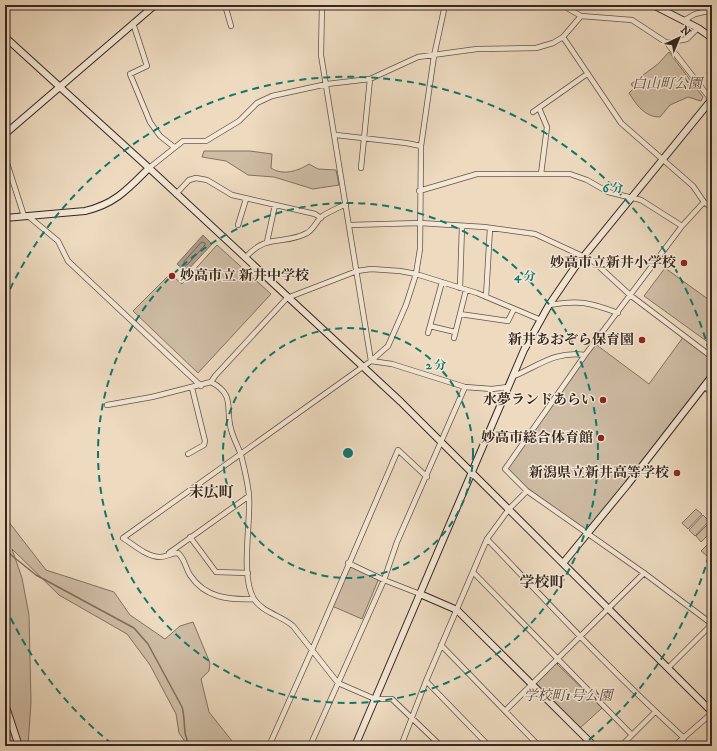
<svg xmlns="http://www.w3.org/2000/svg" width="717" height="751" font-family="'IM FELL DW Pica','Noto Serif JP',serif">
	<style>
		.green { fill: #cebca4; stroke: #827262 }
		.water { fill: #af9d89; stroke: #7f6e5f }
		.lines { fill: none; stroke-linecap: round; stroke-linejoin: round }
		.shore { stroke: #736254; stroke-width: 1 }
		.stream { stroke: #7f6e5f; stroke-width: 1.5 }
		.street-casing { stroke: #645448; stroke-width: 6 }
		.secondary-casing { stroke: #372720; stroke-width: 8 }
		.street { stroke: #f3e7d5; stroke-width: 4.5 }
		.secondary { stroke: #f3e7d5; stroke-width: 6 }
		.ring { fill: none; stroke: #0f766e; stroke-width: 2; stroke-dasharray: 7 5 }
		.poi-dot { fill: #8f2418; stroke: #f3e7d5; stroke-width: 1.5 }
		.labels { text-anchor: middle; dominant-baseline: central; stroke-width: 3; stroke-linejoin: round; paint-order: stroke }
		.park-label { font-size: 14px; font-style: italic; fill: #5d4c41; stroke: #f3e7d5 }
		.poi-label { font-size: 14px; font-weight: bold; fill: #372720; stroke: #f3e7d5; text-anchor: end }
		.neighbourhood-label { font-size: 15px; font-weight: bold; fill: #372720; stroke: #f3e7d5 }
		.centre { fill: #0f766e; stroke: #f3e7d5; stroke-width: 2 }
		.ring-label { font-size: 12px; text-anchor: middle; font-weight: bold; fill: #0f766e; stroke: #f3e7d5; stroke-width: 3; stroke-linejoin: round; paint-order: stroke }
	</style>
	<rect width="100%" height="100%" fill="#eddabf"/>
	<filter id="stains"><feTurbulence type="fractalNoise" baseFrequency=".005" numOctaves="4"/><feColorMatrix values="0 0 0 0 .2 0 0 0 0 .09 0 0 0 0 .02 0 0 0 .5 -.17"/></filter>
	<radialGradient id="worn" r=".72"><stop offset=".6" stop-color="#630" stop-opacity="0"/><stop offset="1" stop-color="#630" stop-opacity=".3"/></radialGradient>
	<!-- green -->
	<path class="green" d="M669,52l34,45 -2,4 -13,-4 -18,8 -10,12c-16,0 -24,-13 -31,-24l5,-5 -3,-4 27,-20z
		M204,151h46l22,3 -1,14c12,8 27,3 38,-4l9,5 18,1 3,15 -26,4 -39,-12 -26,-2 -22,-14 -24,-4z
		M217,245l54,49 -73,79 -65,-62 37,-37 12,10z
		M665,268l47,34v43l-68,-49z
		M684,336l28,21v18l-125,158 -60,-42 -22,-22 89,-126 55,41z
		M696,509l6,5 -14,15 -6,-6z
		M703,515l6,6 -14,15 -6,-6z
		M5,517l41,53 68,22 16,23 35,24 15,-13 13,-4 17,41 -1,8 -8,8 8,33 27,34h-48l-9,-13 -3,-19 -26,-49 -23,-31 -68,-39 -47,-46 10,29 7,37 2,87 -3,44h-23z
		M710,522l2,2v7l-11,11 -5,-6z
		M712,540v20l-11,-9z
		M349,565l30,13 -17,41 -30,-13z
		M556,663l46,45 -23,21 -44,-44z"/>
	<!-- water -->
	<path class="water" d="M203,235l9,9 -26,28 -9,-8z"/>
	<g class="lines">
		<!-- shore -->
		<path class="shore" d="M202,242l3,1v2l-18,20h-3v-3z"/>
		<!-- stream -->
		<path class="stream" d="M5,550l31,25 98,53 14,16 34,63c4,13 0,27 8,39"/>
		<defs>
			<path id="street" d="M225,5l6,21
				M322,5l-1,50 50,306
				M562,5l19,11 51,4 35,23 45,58
				M704,5l1,7
				M683,21l12,-7 17,-4
				M133,23l14,43 -17,8 20,48 10,14 14,11
				M563,37l58,86 72,63 11,16 8,6
				M667,43l20,-4 11,-11
				M539,108l8,19 -6,47
				M533,112l54,-38
				M336,135l70,8 15,3
				M5,157l19,59
				M149,168l34,-27h23l33,-20 18,-18 15,-7 55,-12 43,-5 48,-22 59,-8 59,-1 17,-5 10,-6 18,-21
				M361,168l9,-89
				M419,191l58,-17h93l17,6 21,12 33,8 41,26
				M176,194l13,-14 7,-2 11,2 25,15 83,19 6,4
				M28,216l30,25 10,20 133,125
				M238,225l8,-26
				M350,225l70,-2 64,4 51,7 58,27 37,34 82,62
				M267,242l8,-37
				M245,258c23,-26 38,-12 62,-25 7,-4 9,-11 14,-16 7,-5 17,-9 25,-13
				M460,288l2,-62
				M486,297l4,-69
				M549,305c30,-5 40,-3 69,8
				M460,314l48,7 6,-12
				M430,326l25,6
				M428,333l14,-51
				M454,338l12,-48
				M371,361l21,3 73,23 27,2 16,-2
				M514,376c26,-11 41,-25 71,-21
				M211,382c25,13 14,27 20,47 2,9 7,17 10,26 3,12 7,28 8,41 2,27 -9,80 5,103 8,13 28,17 39,27l45,57 37,16h17l49,47
				M107,405l45,-8 59,-15 4,-6 72,-78 70,-27 14,-2 29,2 16,3 61,19 64,27
				M188,454l16,-9 1,-4 -13,-53
				M527,491l-22,-22 80,-114 97,-129 22,-24
				M190,537l26,35 32,1
				M487,539c64,67 128,136 197,199
				M169,553l80,-57
				M348,563l36,17 13,-38 68,-155
				M473,572l159,163
				M254,599c-25,1 -49,-1 -64,-24 -5,-8 -5,-16 -12,-22 -9,0 -10,4 -18,4 -13,0 -26,-12 -37,-19l248,-177 17,-15 18,-41 10,-31 4,-25 1,-103 13,-90 11,-51
				M441,645l98,101
				M668,668l44,-44
				M426,681l63,65
				M505,711l139,-138
				M269,746l43,-96 86,-200 29,27
				M310,746l74,-166 36,14
				M401,746l25,-65 61,-142 22,-30 18,-18 117,82 68,51
				M530,746l6,-2
				M621,746l34,-34
				M674,746l38,-33"/>
			<path id="secondary" d="M653,5l45,23 14,10
				M5,37l144,131 252,234 311,310
				M5,134l150,-129
				M5,218l80,-7c30,-7 43,-22 64,-43
				M705,386l7,6
				M564,562l64,-78 84,-108
				M420,594l37,16 137,136
				M5,704l14,42
				M355,746l169,-396 25,-45 26,-38 137,-168"/>
		</defs>
		<!-- street casing -->
		<use href="#street" class="street-casing"/>
		<!-- secondary casing -->
		<use href="#secondary" class="secondary-casing"/>
		<!-- street -->
		<use href="#street" class="street"/>
		<!-- secondary -->
		<use href="#secondary" class="secondary"/>
	</g>
	<!-- distance rings -->
	<g class="ring">
		<circle cx="348" cy="453" r="125"/>
		<circle cx="348" cy="453" r="250"/>
		<path d="M712 544A375 375 0 0 1 584 744M112 744A375 375 0 0 1 5 606M5 300A375 375 0 0 1 712 362"/>
	</g>
	<!-- markers -->
	<g class="poi-dot">
		<circle cx="684" cy="263" r="4"/>
		<circle cx="172" cy="276" r="4"/>
		<circle cx="642" cy="340" r="4"/>
		<circle cx="603" cy="400" r="4"/>
		<circle cx="601" cy="438" r="4"/>
		<circle cx="677" cy="473" r="4"/>
	</g>
	<g class="labels">
		<!-- park labels -->
		<g class="park-label">
			<text x="667" y="84">白山町公園</text>
			<text x="568" y="696">学校町1号公園</text>
		</g>
		<!-- poi labels -->
		<g class="poi-label">
			<text x="676" y="263">妙高市立新井小学校</text>
			<text x="180" y="276" text-anchor="start">妙高市立 新井中学校</text>
			<text x="634" y="340">新井あおぞら保育園</text>
			<text x="595" y="400">水夢ランドあらい</text>
			<text x="593" y="438">妙高市総合体育館</text>
			<text x="669" y="473">新潟県立新井高等学校</text>
		</g>
		<!-- neighbourhood labels -->
		<g class="neighbourhood-label">
			<text x="211" y="492">末広町</text>
			<text x="542" y="582">学校町</text>
		</g>
	</g>
	<circle cx="348" cy="453" r="6" class="centre"/>
	<g class="ring-label">
		<text x="613" y="192">6 分</text>
		<text x="525" y="280">4 分</text>
		<text x="436" y="369">2 分</text>
	</g>
	<!-- margin -->
	<rect width="717" height="751" fill="none" stroke="#eddabf" stroke-width="20"/>
	<rect x="6" y="6" width="705" height="739" fill="none" stroke="#372720" stroke-width="2"/>
	<rect x="10" y="10" width="697" height="731" fill="none" stroke="#372720"/>
	<!-- north arrow -->
	<g transform="translate(679 38) rotate(44)" stroke="#f3e7d5" stroke-width="3" paint-order="stroke">
	<path d="M0-3L7 15L0 10L-7 15Z" fill="#372720"/>
	<text y="-6" font-size="11" font-weight="bold" text-anchor="middle" fill="#372720">N</text>
	</g>
	<rect width="100%" height="100%" filter="url(#stains)"/>
	<rect width="100%" height="100%" fill="url(#worn)"/>
</svg>
